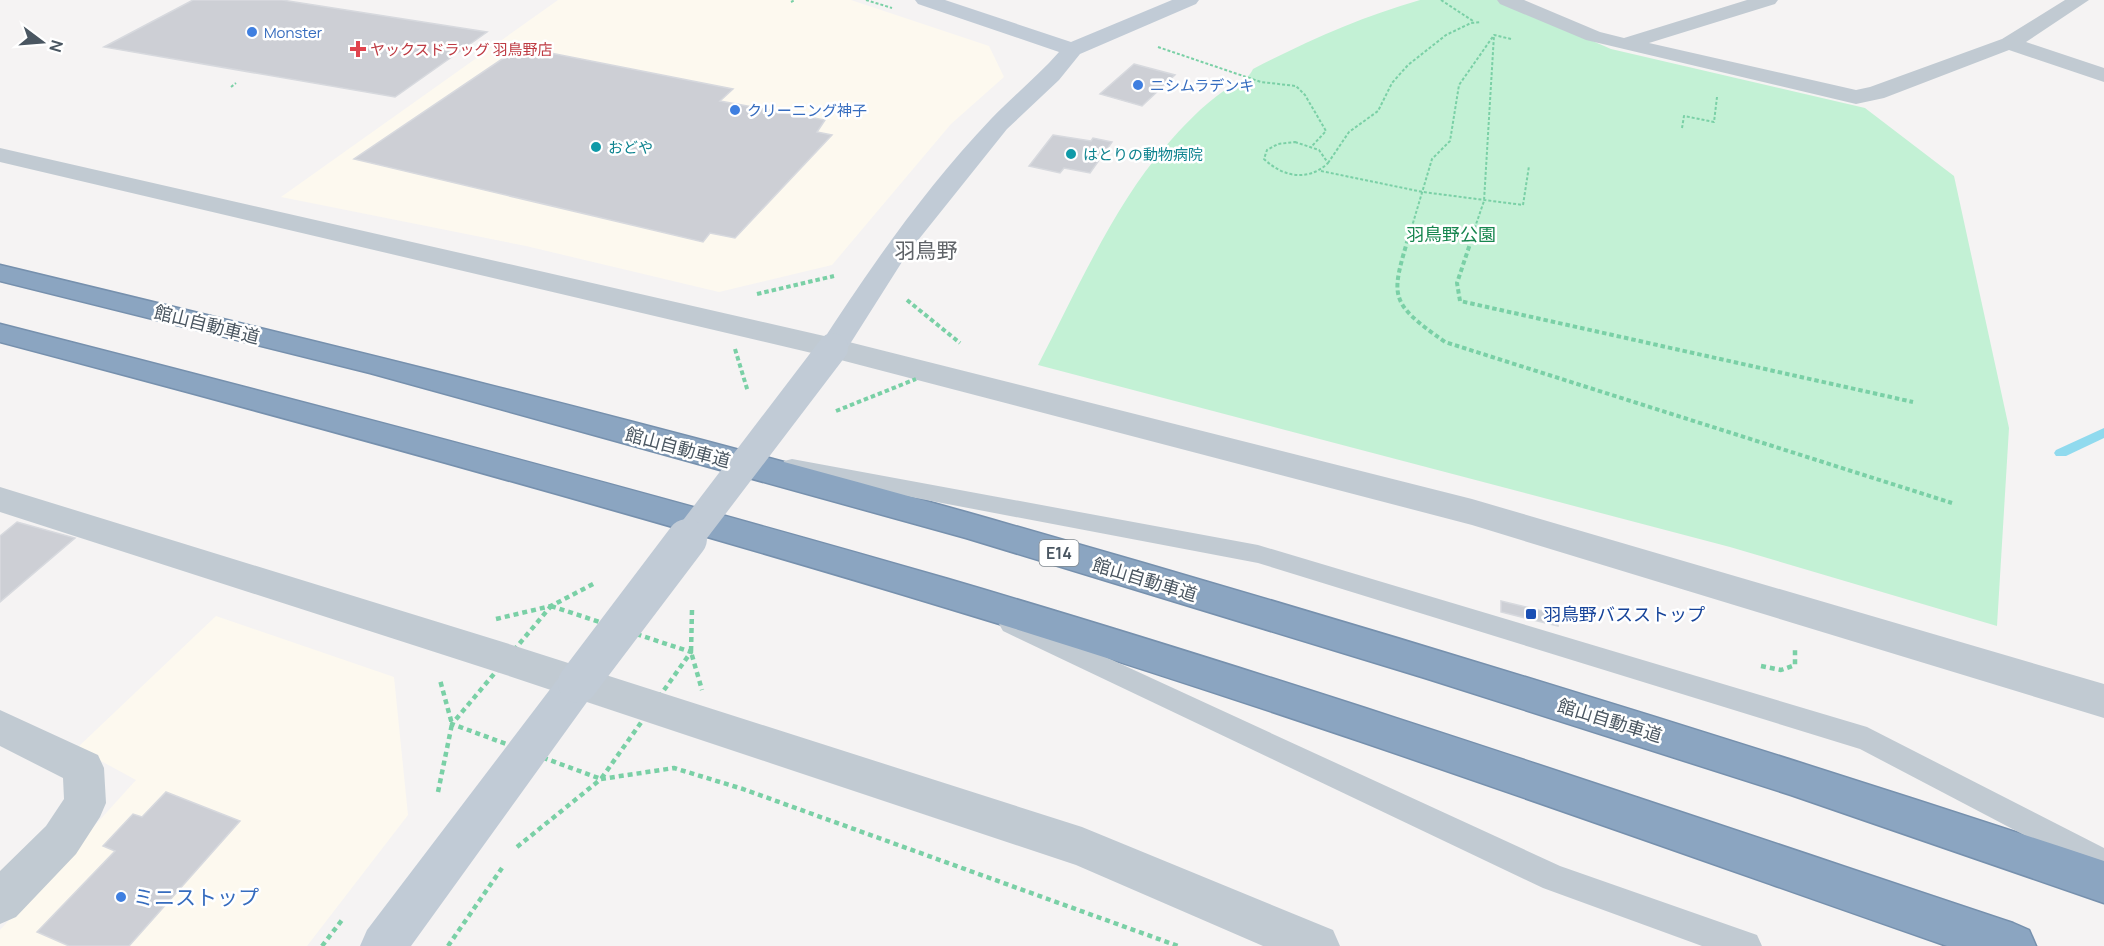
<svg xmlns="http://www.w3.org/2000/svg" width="2104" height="946" font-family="Manrope,'Noto Sans JP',sans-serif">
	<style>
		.commercial { fill: #fdf9ef }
		.green { fill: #c3f1d5 }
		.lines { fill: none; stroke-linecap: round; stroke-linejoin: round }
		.stream { fill: #90daee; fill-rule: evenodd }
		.building { fill: #cdcfd5; stroke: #d7d9de; stroke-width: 1.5 }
		.highway-casing { stroke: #7690ad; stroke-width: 3 }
		.path-far2 { stroke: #7ad0a6; stroke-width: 2; stroke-dasharray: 3 2; stroke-linecap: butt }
		.path-far1 { stroke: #7ad0a6; stroke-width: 4; stroke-dasharray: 4.5 3; stroke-linecap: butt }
		.path { stroke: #7ad0a6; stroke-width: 4.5; stroke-dasharray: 5 4; stroke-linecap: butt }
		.lane { fill: #c1cad2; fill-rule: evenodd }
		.street { fill: #c1cad2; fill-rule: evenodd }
		.secondary { fill: #c1cbd6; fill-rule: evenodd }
		.highway { fill: #8ba5c1; fill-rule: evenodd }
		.path-bridge-far1 { stroke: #7ad0a6; stroke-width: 4; stroke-dasharray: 4.5 3; stroke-linecap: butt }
		.path-bridge { stroke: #7ad0a6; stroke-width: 4.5; stroke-dasharray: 5 4; stroke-linecap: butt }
		.secondary-bridge-far1 { stroke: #c1cbd6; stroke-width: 30 }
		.secondary-bridge { stroke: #c1cbd6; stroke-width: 40 }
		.shop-dot { fill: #3f7fe0; stroke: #fff; stroke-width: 2 }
		.health-dot { fill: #e0444e; stroke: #fff; stroke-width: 2 }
		.culture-dot { fill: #0f9aa8; stroke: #fff; stroke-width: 2 }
		.transit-dot { fill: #1a4fb4; stroke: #fff; stroke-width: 2 }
		.labels { text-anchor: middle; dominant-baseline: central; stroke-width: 5; stroke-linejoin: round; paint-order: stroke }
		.far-shop-label { font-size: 15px; fill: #366cbe; stroke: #fff; text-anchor: start }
		.far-health-label { font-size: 15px; fill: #be3a42; stroke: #fff; text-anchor: start }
		.far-culture-label { font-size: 15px; fill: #0d838f; stroke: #fff; text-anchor: start }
		.shield { fill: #fff; stroke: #808990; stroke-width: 1.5 }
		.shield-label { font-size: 16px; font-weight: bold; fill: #4a5661 }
		.park-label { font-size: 18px; fill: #17864f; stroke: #fff }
		.street-label { font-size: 18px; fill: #4a5661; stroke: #fff }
		.transit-label { font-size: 18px; fill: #164399; stroke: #fff; text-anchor: start }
		.quarter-label { font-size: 21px; fill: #5f6368; stroke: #fff }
		.near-shop-label { font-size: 21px; fill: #366cbe; stroke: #fff; text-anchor: start }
	</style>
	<rect width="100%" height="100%" fill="#f5f3f3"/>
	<!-- commercial -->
	<path class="commercial" d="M558,0h293l138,46 15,31 -53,47 -119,141 -113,27 -193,-46 -245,-49z
		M216,616l178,61 14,138 -101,131h-307v-16l136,-150 -59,-32z"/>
	<!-- green -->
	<path class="green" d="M1420,0h78l113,49 254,59 89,68 55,252 -12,198 -267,-79 -692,-182c36,-69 76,-160 127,-218 17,-20 38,-42 60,-57 11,-8 22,-8 28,-21 54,-28 108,-52 167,-69z"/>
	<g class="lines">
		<!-- stream -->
		<path class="stream" d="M2104,428v10l-38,18h-10l-2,-3 2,-3z"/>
	</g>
	<!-- building -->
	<path class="building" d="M193,0h89l205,32 -92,65 -291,-50z
		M520,47l213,42 -13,12 105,19 -8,12 15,3 -97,103 -25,-5 -7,9 -349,-83z
		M1134,64l41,11 -33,31 -42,-12z
		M1053,135l38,6 2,-3 19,4 -22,31 -26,-5 -4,5 -31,-7z
		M17,522l58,16 -75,64v-66z
		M1501,601l58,14 -1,11 -57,-14z
		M166,792l74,29 -111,125h-60l-32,-14 78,-81 -12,-5 30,-32 9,3z"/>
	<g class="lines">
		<defs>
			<path id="highway" d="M0,265c324,78 648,157 969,248 381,108 759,224 1135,348v42l-313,-108 -366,-117 -459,-140 -596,-165 -370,-92z
				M0,324c317,81 634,164 948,255 358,105 711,226 1065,344l16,7 7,16h-89c-332,-116 -663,-236 -1000,-338 -313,-95 -630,-182 -947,-266z"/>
		</defs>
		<!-- highway casing -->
		<use href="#highway" class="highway-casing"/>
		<!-- path-far2 -->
		<path class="path-far2" d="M866,0l26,8
			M1441,0l32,21
			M791,2l4,-2
			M1158,47l103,35 35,4 9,9 21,36 -14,15
			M231,87l5,-4
			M1682,128l2,-12 30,6 3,-25
			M1295,142l24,8 9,13c-20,19 -45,14 -64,-4l3,-9 11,-6z
			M1328,163l21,-31 29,-21 14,-28 16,-18 38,-30 25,-12 10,-1
			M1321,171l102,21 100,13 6,-39
			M1410,233l22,-74 18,-18 9,-56 35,-50 17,4
			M1473,233l11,-32 10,-166"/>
		<!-- path-far1 -->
		<path class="path-far1" d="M1410,232c-19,65 -23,69 35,110l507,161
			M1474,232l-17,51 3,18 453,101
			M757,294l77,-18
			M907,300l53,43"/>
		<!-- path -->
		<path class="path" d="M551,606l140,46 -90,127 -149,-55z
			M1761,666l20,4 14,-5v-15
			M438,792l14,-68 -12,-44
			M517,847l84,-68 73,-11 69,21 435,157
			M322,946l20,-26
			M448,946l54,-78"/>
		<!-- lane -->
		<path class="lane" d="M792,459l466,86 609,182 237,121v29l-244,-128 -602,-186 -474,-90 -3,-6 3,-6z
			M1012,614l548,252 197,69 5,11h-60l-159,-58 -540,-257 -4,-7 4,-7z"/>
		<!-- street -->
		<path class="street" d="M1497,0h27l76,32 24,6 123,-38h31l-3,4 -126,39 207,47 14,-3 132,-48 63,-39h24l-63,42 78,26v14l-95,-32 -125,48 -28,6 -270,-64 -86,-36z
			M0,148l833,190 639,161 632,185v34l-632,-193 -639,-167 -833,-196z
			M0,487l506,156 576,184 251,103 7,16h-77l-187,-81 -570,-190 -506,-163z
			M0,710l98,45 6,13 2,35 -6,14 -24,37 -60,63 -16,7v-53l46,-45 18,-27 -1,-21 -63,-32z"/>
		<!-- secondary -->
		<path class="secondary" d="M915,0h30l126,42 101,-42h27l-3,4 -116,50 -21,26 -52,49 -100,125 -64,101 -10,3 -10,-3 -5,-7c51,-79 108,-161 173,-229 22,-23 47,-43 68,-67l-141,-48z
			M578,667l14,4 5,12 -5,12 -181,251h-51l7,-16 197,-259z"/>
		<!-- highway -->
		<use href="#highway" class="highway"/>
		<!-- path-bridge-far1 -->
		<path class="path-bridge-far1" d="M735,349l13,43
			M836,411l80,-32"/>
		<!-- path-bridge -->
		<path class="path-bridge" d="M692,610l-1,42 11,38
			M496,619l55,-13 44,-23"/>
		<!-- secondary-bridge-far1 -->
		<path class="secondary-bridge-far1" d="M686,541l147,-193"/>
		<!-- secondary-bridge -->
		<path class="secondary-bridge" d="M578,683l109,-144"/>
	</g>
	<!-- markers -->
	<g class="shop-dot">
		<circle cx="252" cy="32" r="6"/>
		<circle cx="1138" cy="85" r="6"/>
		<circle cx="735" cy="110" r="6"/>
		<circle cx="121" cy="897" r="6"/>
	</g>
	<path class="health-dot" d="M355 40h6v6h6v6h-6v6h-6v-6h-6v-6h6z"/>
	<g class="culture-dot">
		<circle cx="596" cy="147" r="6"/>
		<circle cx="1071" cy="154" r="6"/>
	</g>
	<rect class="transit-dot" x="1525" y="608" width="12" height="12" rx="3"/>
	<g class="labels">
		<!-- far-shop labels -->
		<g class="far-shop-label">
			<text x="264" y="32">Monster</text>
			<text x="1150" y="85">ニシムラデンキ</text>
			<text x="747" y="110">クリーニング神子</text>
		</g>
		<!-- far-health labels -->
		<g class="far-health-label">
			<text x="370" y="49">ヤックスドラッグ 羽鳥野店</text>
		</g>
		<!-- far-culture labels -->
		<g class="far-culture-label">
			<text x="608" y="147">おどや</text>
			<text x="1083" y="154">はとりの動物病院</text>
		</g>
		<!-- shield labels -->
		<rect class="shield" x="1039.5" y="540" width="39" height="26" rx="4.5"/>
		<g class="shield-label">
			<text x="1059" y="553">E14</text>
		</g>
		<!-- park labels -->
		<g class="park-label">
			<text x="1451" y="234">羽鳥野公園</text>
		</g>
		<!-- street labels -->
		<g class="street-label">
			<text transform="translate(207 324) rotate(14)">館山自動車道</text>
			<text transform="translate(678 447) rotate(15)">館山自動車道</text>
			<text transform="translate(1145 579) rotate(17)">館山自動車道</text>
			<text transform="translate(1610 720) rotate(17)">館山自動車道</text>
		</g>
		<!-- transit labels -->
		<g class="transit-label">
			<text x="1543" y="614">羽鳥野バスストップ</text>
		</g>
		<!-- quarter labels -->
		<g class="quarter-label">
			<text x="926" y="250">羽鳥野</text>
		</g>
		<!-- near-shop labels -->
		<g class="near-shop-label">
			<text x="133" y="897">ミニストップ</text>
		</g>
	</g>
	<!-- north arrow -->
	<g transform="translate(42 42) rotate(106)" stroke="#ffffff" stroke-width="4.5" paint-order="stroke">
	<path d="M0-4.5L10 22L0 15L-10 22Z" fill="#4a5661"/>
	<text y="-9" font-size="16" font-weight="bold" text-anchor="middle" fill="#4a5661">N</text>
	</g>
</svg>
